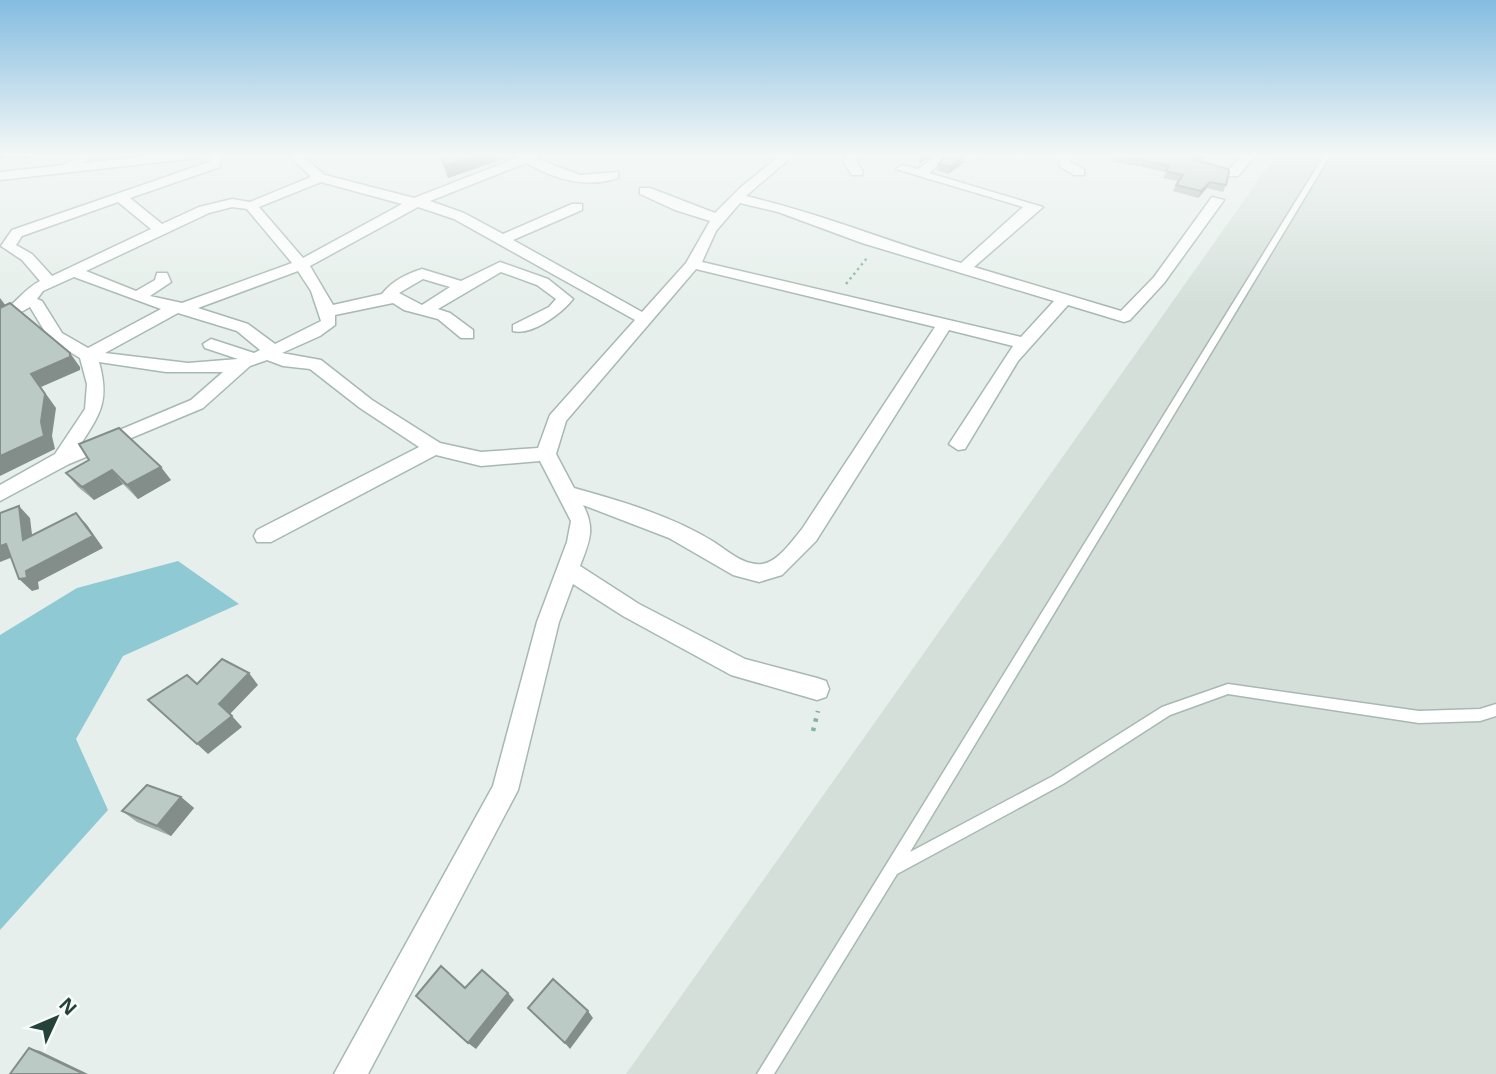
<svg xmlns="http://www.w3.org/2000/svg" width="1496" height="1074" font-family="'Noto Sans',sans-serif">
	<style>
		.built { fill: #d4dfda }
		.water { fill: #8ec9d4 }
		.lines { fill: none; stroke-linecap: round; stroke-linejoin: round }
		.lane-casing { stroke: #a8b8b2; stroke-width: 3 }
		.street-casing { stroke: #a8b8b2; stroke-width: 3 }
		.secondary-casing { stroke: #a4bbb3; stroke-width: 3 }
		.path-far1 { stroke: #86b3a5; stroke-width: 2.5; stroke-dasharray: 2.5 3.5; stroke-linecap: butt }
		.path { stroke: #86b3a5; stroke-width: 4.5; stroke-dasharray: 3.5 6; stroke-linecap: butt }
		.lane { fill: #fff; fill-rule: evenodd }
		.street { fill: #fff; fill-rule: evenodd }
		.secondary { fill: #fff; fill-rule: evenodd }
		.wall { fill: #a1aea9 }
		.shaded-wall { fill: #838d89 }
		.building { fill: #bbcac4; stroke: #838d89; stroke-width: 2 }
	</style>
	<rect width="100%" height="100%" fill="#e6efeb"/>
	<!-- built -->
	<path class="built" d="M1277,154h219v920h-870z"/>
	<!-- water -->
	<path class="water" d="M178,561l61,43 -116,52 -47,83 32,71 -108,120v-295l77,-47z"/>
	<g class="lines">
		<defs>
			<path id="lane" d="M1325,154h6l-421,698 143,-76 109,-69 66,-23 191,27 61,-2 16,-5v12l-16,5 -61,2 -191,-29 -58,21 -107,69 -166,90 -123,200h-17z"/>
			<path id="street" d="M85,154h15l-32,17 -11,-3z
				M210,154h12l-2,13 -90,31 32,26 37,-17 33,-8 18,3 61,-25 -24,-23h13l25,21 89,23 113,-44h16l-6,5 43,16 38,-3v6c-33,11 -63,1 -92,-15l-96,38 34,12 39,21 69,-30h10v6l-69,30 129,72 44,-49 24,-42 -35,-11 -35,-16v-6h10l65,25 26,-26 41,-33h13l-49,42c73,17 143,46 215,67l62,-56 -127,-38 6,-4 16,4 21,-15h47l-16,7h-27l-14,12 114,34 -69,60 147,44 33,-34 58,-80 12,3 -60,83 -34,37 -6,2 -56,-17 -50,56 -53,88 -7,1 -9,-6 64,-98 -64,-16 -133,211 -34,34 -23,7 -26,-7 -64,-37 -86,-33c13,24 6,37 -3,61l59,38 106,55 72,19 9,3 3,8 -3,8 -9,3 -86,-25 -108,-59 -50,-32 -14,38 -41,168 -150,284h-34l159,-288 44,-164 30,-80 4,-21 -31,-60 -59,5 -45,-11 -165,87h-14l-3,-6 3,-6 162,-83 -59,-39 -50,-39 -27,-3 -16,-6 -17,6 -47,42 -134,56 -69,37v-16l55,-31 30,-45 2,-25 -7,-26 -30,-18 -20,-33 -30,17v-11c16,-9 25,-25 40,-32l-18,-21 -21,-14 11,-16 197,-68zM321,182l81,22 -99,54 -44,-51zM118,202l33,27 -99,47 -20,-22 -16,-9 6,-9zM740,203l38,9 84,31 192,58 -33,36 -319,-75 14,-31zM232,207l15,2 45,54 -110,40 -32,-7 21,-14 -4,-9h-10l-2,7 -19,11 -50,-20 123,-58zM418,207l36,12 181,101 -85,95 -12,33 -57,4 -41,-9 -68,-43 -51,-40 -39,-7 38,-17 15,-11v-10l58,-12 11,7 34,9 23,19h12v-8l-23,-17 -12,-4 63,-37 36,13 19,14 -7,8 -36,18v6c19,5 49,-18 60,-32l-25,-20 -48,-17 -39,19 -39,-12c-16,5 -30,12 -40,25l-49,11 -23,-39zM696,269l239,58 -133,202c-10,12 -24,33 -40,35 -18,2 -34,-13 -48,-22 -42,-26 -93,-41 -140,-54l-18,-34 10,-33zM298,271l13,20 10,30 -46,23 -27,-20 -50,-16zM74,277l87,32 -73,39 -26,-15 -20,-32 -5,-2 6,-8zM423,279l27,8 -28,18 -23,-12zM178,313l59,18 23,19 -6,3 -43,-14 -8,5 2,4 33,11 -50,4 -83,-10zM99,362l67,10h57l-32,28 -112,47c21,-33 31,-45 20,-85z
				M849,154h13l-6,7 7,11 -1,3h-10l-9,-14z
				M1061,154h12l-3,8 14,7v6h-10l-15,-9z
				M1109,154h19l17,6 -6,4z
				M1244,154h13l-19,22h-10v-6z"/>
			<path id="secondary" d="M167,154h36l-6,4 -197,22v-8z"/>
		</defs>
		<!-- lane casing -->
		<use href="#lane" class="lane-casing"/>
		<!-- street casing -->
		<use href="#street" class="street-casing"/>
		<!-- secondary casing -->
		<use href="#secondary" class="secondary-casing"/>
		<!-- path-far1 -->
		<path class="path-far1" d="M846,284l21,-26"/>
		<!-- path -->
		<path class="path" d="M813,731l5,-20"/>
		<!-- lane -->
		<use href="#lane" class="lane"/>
		<!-- street -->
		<use href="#street" class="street"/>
		<!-- secondary -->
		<use href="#secondary" class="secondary"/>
	</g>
	<!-- wall -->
	<path class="wall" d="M0,154h33l-10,5 -17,-1 -6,1z
		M443,154h74l-69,24 -4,-11 -4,-12z
		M1115,154l25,6 -2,6 -26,-4z
		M1134,154h72l-2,4 -4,3 26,24 -3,7 -16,-4 -9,10 -25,-7 5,-10 -15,-3 3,-6 -28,-6 3,-6 3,-3z
		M963,157l-1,7 -14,10 -11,-4 1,-6z
		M89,460l82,20 -33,19 -15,-15 -29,16 -16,-13 -12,-14z
		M181,797l13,11 -23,28 -34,-14 -15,-11z"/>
	<!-- shaded-wall -->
	<path class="shaded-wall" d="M0,154h3l3,4 -6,1z
		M19,154h14l-10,5z
		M480,154h37l-69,24 -3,-12z
		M927,154h8l-16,10 1,-6z
		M1204,154h2l-2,4 -10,8 2,-6z
		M963,157l-1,7 -14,10 2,-7z
		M1210,182l-3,6 -9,10 3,-7z
		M0,298l6,8 -6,5z
		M70,353l10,14v3l-39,17 15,21 -4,28 3,13 -55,27v-20l31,-82z
		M161,467l10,13 -33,19 -11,-14z
		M112,470l11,14 -29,16 -12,-13z
		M19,506l11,12 4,33 -11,-11z
		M76,513l11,12 16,23 -65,34 1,7 -7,2 -13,-12z
		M6,544l12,11 -18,7v-16z
		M249,673l9,12 -29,30 -10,-11z
		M232,716l10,11 -34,27 -11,-10z
		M181,797l13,11 -23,28 -14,-10z
		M508,993l6,7 -38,49 -8,-6z
		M588,1011l5,7 -23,31 -5,-6z
		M29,1048l11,3 48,23h-4z"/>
	<!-- building -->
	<path class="building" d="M443,154h37l-35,12 -5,-11z
		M1115,154h5l20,6 -26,-5z
		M1148,154h56l-8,6 32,9 1,3 -3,13 -16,-3 -9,9 -25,-6 7,-10 -17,-4 3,-5 -28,-6z
		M945,157h18l-13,10 -12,-3z
		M10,303l60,50v4l-39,17 14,20 -4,28 3,14 -44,20v-148z
		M119,428l42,39 -34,18 -15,-15 -30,17 -16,-14 23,-13 -10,-16z
		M19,506l4,34 53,-27 17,23 -67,35 1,7 -8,1 -13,-35 -6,2v-33z
		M222,659l27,14 -30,31 13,12 -35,28 -49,-44 39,-25 10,9z
		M147,785l34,12 -24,29 -35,-15z
		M441,966l24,22 17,-18 26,23 -40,50 -52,-47z
		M553,979l35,32 -23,32 -37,-35z
		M29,1048l55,26h-74z"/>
	<!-- sky -->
	<linearGradient id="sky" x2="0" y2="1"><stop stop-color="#84bce0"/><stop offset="0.51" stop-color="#f4f8f6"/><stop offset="1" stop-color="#f4f8f6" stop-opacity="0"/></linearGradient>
	<rect width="1496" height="304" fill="url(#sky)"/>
	<!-- north arrow -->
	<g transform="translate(56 1018) rotate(46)" stroke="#f7fbf9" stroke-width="5" paint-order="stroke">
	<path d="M0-5L12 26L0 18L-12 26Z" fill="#24423a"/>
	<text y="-10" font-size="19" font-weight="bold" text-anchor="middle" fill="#24423a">N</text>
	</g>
</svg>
